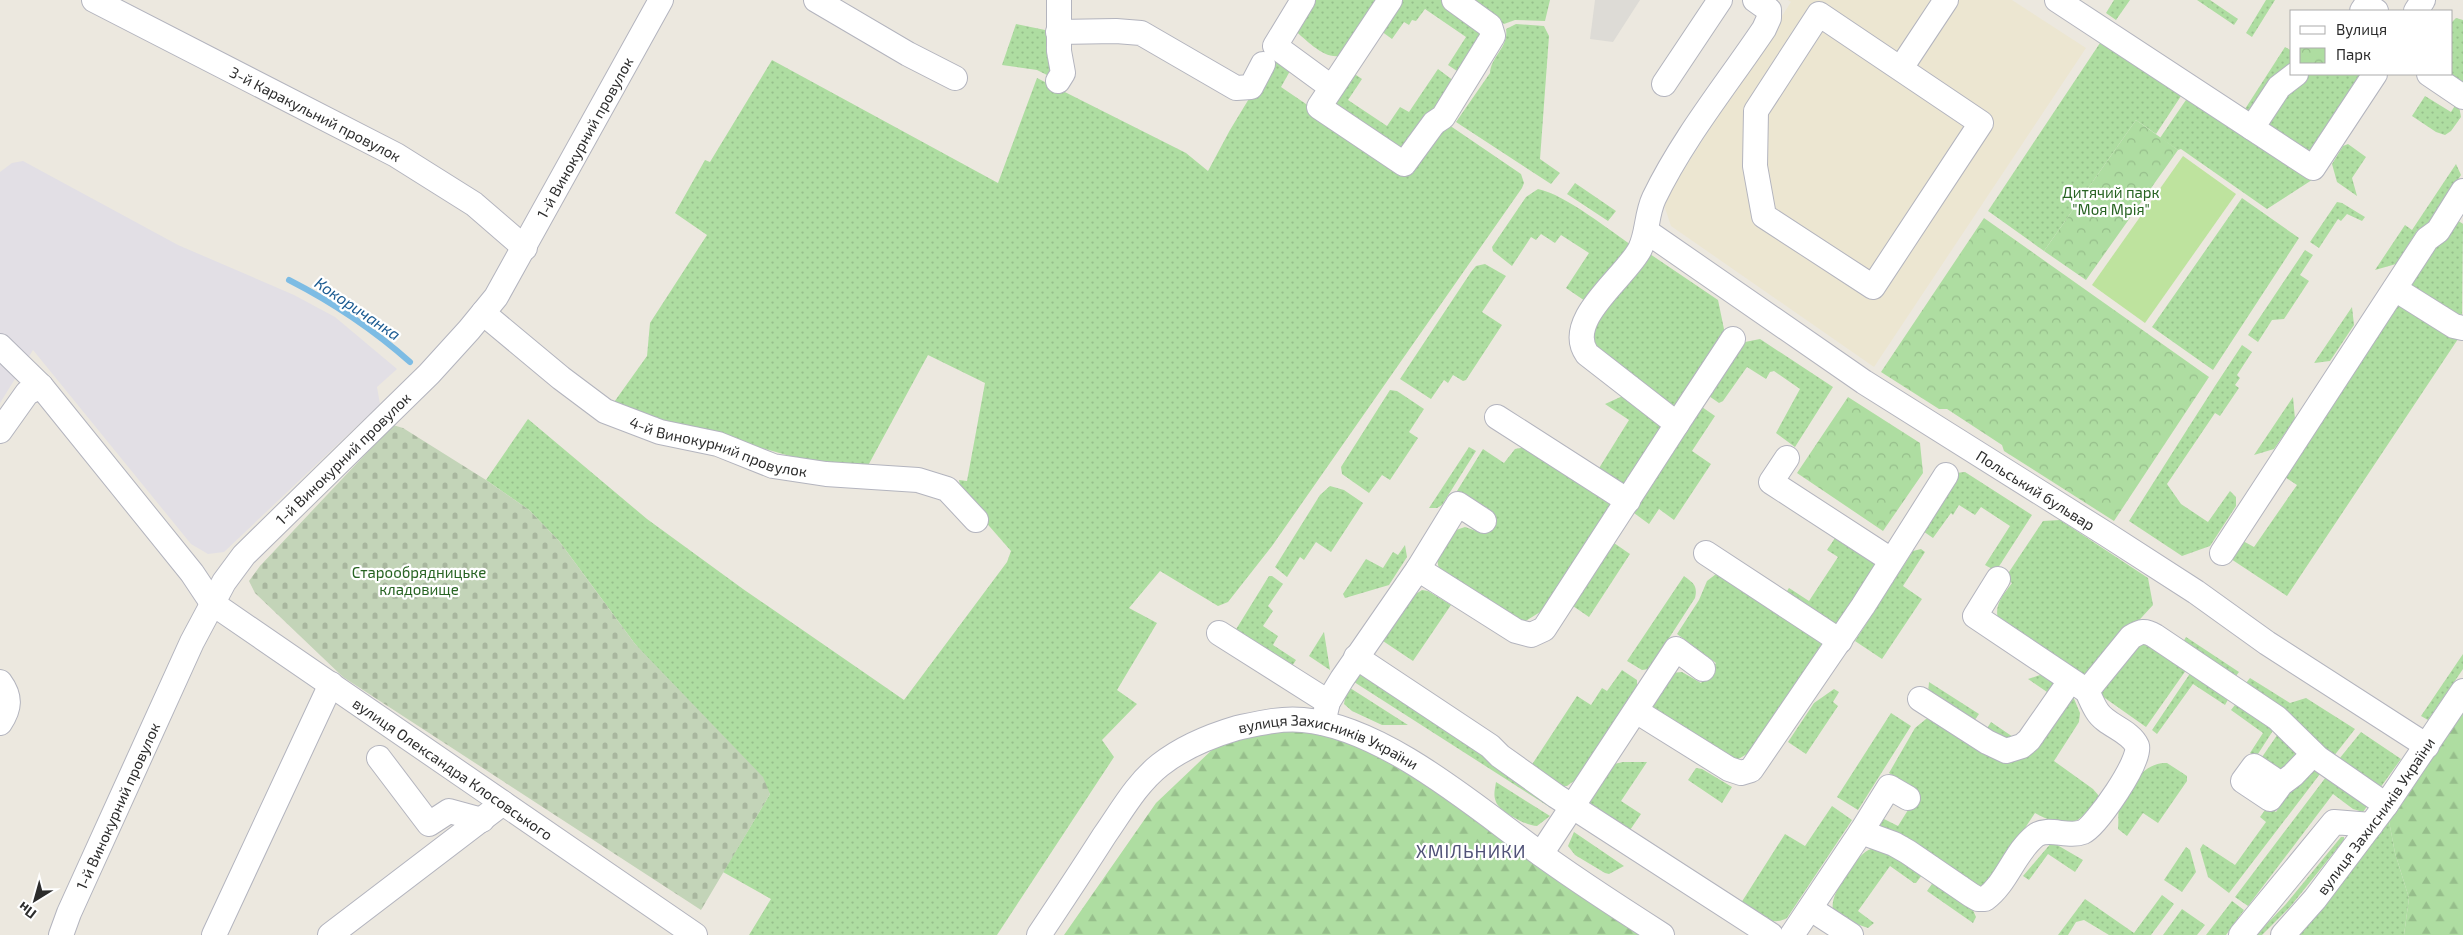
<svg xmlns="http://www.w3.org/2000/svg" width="2463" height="935" font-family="'Exo 2',sans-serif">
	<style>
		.industrial { fill: #e2dfe5 }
		.education { fill: #ece6d1 }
		.grass { fill: url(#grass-dots) }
		.forest { fill: url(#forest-firs) }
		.cemetery { fill: url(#cemetery-stones) }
		.park { fill: url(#park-crowns) }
		.pitch { fill: #bee39e }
		.plaza { fill: #dddbd6 }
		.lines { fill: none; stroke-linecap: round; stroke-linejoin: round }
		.stream { stroke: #7dbce4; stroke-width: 6 }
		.minor-casing { stroke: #b3b4be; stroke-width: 26 }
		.minor { stroke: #fff; stroke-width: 24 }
		.labels { text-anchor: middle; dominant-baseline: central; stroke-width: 4.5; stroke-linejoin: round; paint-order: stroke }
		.street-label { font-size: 15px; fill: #2c2c2c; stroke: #fff }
		.park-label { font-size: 15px; fill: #276322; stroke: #fff }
		.water-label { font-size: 16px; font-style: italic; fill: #1a5a91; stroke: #fff }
		.quarter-label { font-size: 18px; letter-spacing: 1px; fill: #505278; stroke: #fff }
	</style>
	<defs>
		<pattern id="grass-dots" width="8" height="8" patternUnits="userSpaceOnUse" patternTransform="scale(1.25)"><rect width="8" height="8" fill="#aedda1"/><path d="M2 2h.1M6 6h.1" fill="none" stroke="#96be8b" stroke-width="1.8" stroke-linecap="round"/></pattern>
		<pattern id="forest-firs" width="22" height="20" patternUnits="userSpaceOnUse" patternTransform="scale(1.25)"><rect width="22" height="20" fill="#aedda1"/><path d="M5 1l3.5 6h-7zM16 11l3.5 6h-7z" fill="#96be8b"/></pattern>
		<pattern id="cemetery-stones" width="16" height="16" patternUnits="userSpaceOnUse" patternTransform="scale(1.25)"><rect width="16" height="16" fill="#c3d4b8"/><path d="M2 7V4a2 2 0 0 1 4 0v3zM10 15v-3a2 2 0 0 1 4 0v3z" fill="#a8b69e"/></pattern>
		<pattern id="park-crowns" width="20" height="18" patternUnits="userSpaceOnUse" patternTransform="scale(1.25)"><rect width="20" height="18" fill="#aedda1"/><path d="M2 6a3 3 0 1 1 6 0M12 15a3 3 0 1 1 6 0" fill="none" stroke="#96be8b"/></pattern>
	</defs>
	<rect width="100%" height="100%" fill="#ece8df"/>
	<!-- industrial -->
	<path class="industrial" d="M23,161l155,84 116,50 41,22 62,52 -20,18 3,17 -156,148 -16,2 -17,-10 -158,-194 -33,53v-231l12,-9z"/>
	<!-- education -->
	<path class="education" d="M1788,0h224l74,48 -212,319 -203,-141 -8,-24 128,-200z"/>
	<!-- grass -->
	<path class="grass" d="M1314,0h69l-43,56c-17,3 -33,-16 -46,-26z
		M1401,0h42l41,31 -24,42 -12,-8 18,-28 -41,-28 -9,12 -4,-1 -3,5 -5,-3 -12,17 -11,-8z
		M1472,0h78l-5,21 -30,-1 -11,4z
		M2114,0h16l-14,20 -10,-7z
		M2197,0h13l28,19 -4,6z
		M2266,0h9l-23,37 -6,-4z
		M2456,18l7,2v62h-6l-12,-8h7v-52z
		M1016,24l34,7 5,48 -18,-9 -35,-5z
		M1516,24l28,2 5,10 -9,123 20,14 -9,11 -95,-62 34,-49c1,-17 19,-26 16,-44z
		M2102,40l81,53 -27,41 -20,-14 -92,131 -56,-40z
		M2285,47l7,4v19l-42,42 -5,-3z
		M1273,59l17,12 -9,16 125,85 31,-45 12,-2 72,49 3,9 -2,5 -250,358 -44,56 -10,4 -58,-35 -31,37 28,15 -40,67 20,14 -35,36 12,17 -117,178h-248l22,-36 -48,-27 47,-78 -135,-150 -76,-103 -30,-31 -43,-30 42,-61 119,100 96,70 161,111 103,-138 4,-11 -49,-56 -3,-15 8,1 18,-98 -57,-28 -64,118 -43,-8 -209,-60 35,-49 3,-33 57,-88 -32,-22 30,-53 5,2 62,-102 226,123 39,-105 149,75 22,18 22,-41z
		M1438,69l16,12 -41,61 -13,8 -65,-41 -1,-13 16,-25 12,8 -14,21 39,26 13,-19 9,5z
		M2306,74h58l-54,79 -44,-28 18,-37z
		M2425,96l26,16 5,-8 3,2 2,11 -10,14 -6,4 -9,-3 -24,-16z
		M2188,97l127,81 -48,31 -86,-60 -3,1 -18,-12z
		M2348,144l18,13 -14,21 5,18 -20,-14 -5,-18 11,-18z
		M2456,164l5,11 -32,49 -12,7 -21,33 -21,6 30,-45 7,5z
		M1575,183l41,28 -8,10 -41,-27z
		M1538,189c28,6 71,41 96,58l-46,56 -22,-15 23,-35 -28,-18 -6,8 -14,-9 -5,6 -5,-3 -19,29 -19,-15 -1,-4 34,-50z
		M2242,198l57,40 -86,132 -61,-43z
		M2337,202l5,1 23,14 -3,4 -15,-7 -6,7 -3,-2 -19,29 -9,-6z
		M2454,218l9,6 -1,95 -51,-34z
		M2305,250l8,5 -13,20 9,6 -25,38 -12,1 -14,22 -10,-7z
		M1647,252l71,48 7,34 -48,70 -8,4 -82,-69 1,-7z
		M1485,264l21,12 -24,36 20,13 -36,55 -3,1 -10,-6 -5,8 -4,-3 -13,19 -31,-20 71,-107 5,-6z
		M2399,303l61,33 -173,260 -56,-37 12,-18 11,6 43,-62 -15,-10z
		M2352,307l2,18 -24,36 -16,2z
		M1760,339l73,48 -38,60 -19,-14 24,-44 -26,-18 -4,1 -4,7 -19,-12 -24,34 -4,2 -13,-9 34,-51z
		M2242,345l10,7 -15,23 3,3 -5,7 4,3 -19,28 -5,-3 -48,71 14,20 27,18 22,-31 6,6v9l-26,40 -28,10 -53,-35c38,-59 74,-118 113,-176z
		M1390,390l7,1 27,18 -15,23 9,6 -28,42 -8,-5 -13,18 -27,-19 -1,-7z
		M1625,395l35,27v6l-36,62 -28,-17 33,-53 -24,-16z
		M2293,397l2,22 -21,30 -20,6z
		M1702,407l13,9 -23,35 19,13 -37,56 -15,-11 -10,15 -15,-11z
		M1469,447l7,4 -34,54 -5,3h-8z
		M1526,447l91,55 -72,107 -21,13 -85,-53 -3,-14 17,-24 12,-4 20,7 11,-18 -39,-25 26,-42 21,14 11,-14z
		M1965,472l67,43 -36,56 -11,-6 25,-39 -29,-19 -6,8 -16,-10 -6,10 -2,-2 -18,25 -13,-9 36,-56z
		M1330,486l14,4 19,13 -32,49 -15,-10 -12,18 -4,-3 -13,20 -12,-10 45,-72z
		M2060,520l88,58 5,27 -66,72 -89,-58c-4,-15 6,-25 14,-36l-7,-5 38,-57z
		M1835,538l39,21 2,8 -39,62 -52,-35 4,-6 20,13 29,-44 -11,-7z
		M1614,543l16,11 -41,63 -16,-11z
		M1405,545l2,12 -18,28 -44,13 -2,-4 23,-35 17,9 10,-16 5,3z
		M1921,549l4,3 -22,34 19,13 -40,60 -27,-18 58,-90z
		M1716,574l7,2 104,68 -75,107 -17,10 -79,-50 -4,-7 19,-31 11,-1 19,11 15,-20 -39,-29 22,-34 8,-19z
		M1269,576h3l11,8 -15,22 5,5 -10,15 15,10 -5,9 23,15 -6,9 -55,-38z
		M1684,576c9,7 14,9 11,22l-46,71 -7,1 -15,-9z
		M1422,590l6,1 23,14 -38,56 -30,-20 28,-44z
		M1324,632l6,38 -21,-14z
		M2186,637l53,35 -7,9 -52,-34z
		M2142,640l47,26 -43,61 -44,-31 -1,-5z
		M2463,654v15l-35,51 -7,-4z
		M1622,670l15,10v8l-62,92 -8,6h-5l-31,-20 46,-70 14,9 11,-17 5,3z
		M2191,672l39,24 -5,9 -32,-21 -36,50 -5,-4z
		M1362,673l123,81 66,51v3l-200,-128z
		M2040,675l12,2 6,9 -34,51 -19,7 -14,-6 -5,-8 5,-8 25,17 31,-47 -19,-13z
		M2250,678l40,25 16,-5 49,31 -25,32 -88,-73z
		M1929,682l50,32 -5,7 -46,-26z
		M1347,686l61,39h-26l-30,-14 -8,-7z
		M1834,689l5,3 -6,10 5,4 -32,48 -18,-12 26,-39z
		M2072,694l8,19 -1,9 -25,39 39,28 6,7c-21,30 -31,35 -64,17l-32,48 -22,28 -107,-62 6,-10 18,9 20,-32v-2l-29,-19 26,-45 11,-9 7,-2 67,38z
		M2238,701l38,25 -20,31 -6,-4 13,-20 -32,-23z
		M1891,713l20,13 -53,84 -21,-13z
		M2282,728l20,23 -14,19 -9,1 -19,-11z
		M2361,732l40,27 -21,29 -45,-24z
		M1623,762h24l-26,39 20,13 -13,19 -36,-24 -4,-7 26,-38z
		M2167,763l20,13v5l-29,42 -15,-10 -16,23 -9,-7c1,-8 -1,-20 3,-28 7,-16 26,-40 46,-38z
		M1696,768l6,1 30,18 -10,16 -34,-23z
		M2316,769l7,1 -94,123 -21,-16 -8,-28 3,-5 32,21 31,-43 -6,-5 8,-11 8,6 25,-37z
		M2329,773l39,32 -5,7 -10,-3 -20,-15 -85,112 -13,-9z
		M1496,782l54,34 -13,10c-10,0 -37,-14 -41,-24 -3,-7 -1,-13 0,-20z
		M2386,805l9,48 14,45 -5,37h-121z
		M1832,806l20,14 -65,98c-17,10 -32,-6 -46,-15l44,-69 20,12z
		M1574,832l50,34 -15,8 -4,-1 -30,-18 -7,-9z
		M2341,837h3v3l-54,67 -28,28h-6l30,-31z
		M2052,842l31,18 -8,12 -27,-18 -19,26 -6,-4z
		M2186,847l4,3 6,22 -14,20 -18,-12z
		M1871,849c19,0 35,15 51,26l-6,8h-2l-24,-17 -32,45 16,12 -6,5 -23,-8 -12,-11c-4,-14 24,-56 38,-60z
		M1934,881l38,27 4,9 -3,6 -46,-32z
		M2162,895l12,9 -23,31h-42l-25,-15 -8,2 -8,13h-10l27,-36 49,34z
		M2232,901l12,9 -18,25h-20z
		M2182,909l23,16 -8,10h-34z"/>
	<!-- forest -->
	<path class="forest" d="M2463,691v244h-59l5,-37 -14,-45 -9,-48z
		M1234,729h106l322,206h-598l92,-132z"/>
	<!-- cemetery -->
	<path class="cemetery" d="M393,425l10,3 83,52 43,30 30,31 76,103 128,133 7,17 -69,116 -358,-233 -88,-84 -6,-12 11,-15z"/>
	<!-- park -->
	<path class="park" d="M2136,120l42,30 -92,130 -42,-29z
		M1984,218l225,159 -95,144 -110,-70 -2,-6 -55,-36h-8l-58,-37z
		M1848,397l72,46 3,30 -40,58 -86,-58z"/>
	<!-- pitch -->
	<path class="pitch" d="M2183,156l53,38 -91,129 -53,-38z"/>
	<!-- plaza -->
	<path class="plaza" d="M1595,0h45l-27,42 -23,-3z"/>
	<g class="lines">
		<!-- stream -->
		<path class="stream" d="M289,280c43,22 85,50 121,82"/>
		<defs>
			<g id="minor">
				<path id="s1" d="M94,0l302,155 78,49 51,44"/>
				<path d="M816,0l92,54 47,24"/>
				<path d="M1303,0l-28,46 56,41"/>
				<path d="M1390,0l-71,107 85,57 30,-41 9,-6 50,-81 -3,-10 -36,-26"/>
				<path d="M2057,0l256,168 62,-94"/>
				<path d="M2362,11l4,-6 10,6"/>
				<path d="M2416,11l7,-11"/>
				<path d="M1819,14l162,109 -108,164 -109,-71 -9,-50 1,-55z"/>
				<path d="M1058,32l58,-1 25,2 95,55 15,-1 12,-23"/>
				<path d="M1901,68l45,-68"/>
				<path d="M2429,74l34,23"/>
				<path d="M1058,81l5,-8 -4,-22v-51"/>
				<path d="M1664,84l56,-84"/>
				<path d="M2252,128l27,-41 17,-13"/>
				<path id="s2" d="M1646,231l218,151 242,152 90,58 71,51 160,103"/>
				<path d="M2395,289l59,37 9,2"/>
				<path id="s3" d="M483,313l78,65 44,33 55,21 58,12 55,22 53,8 92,6 29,9 29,31"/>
				<path d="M1733,339l-56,85 -90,-70c-24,-34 39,-77 53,-105 8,-16 6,-34 14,-51 29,-60 73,-114 110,-169l5,-11v-8l-14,-10"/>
				<path id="s4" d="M0,346l41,40 151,187 20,30 483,332"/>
				<path d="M1497,417l131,84"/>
				<path d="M0,431l27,-38 14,-7"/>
				<path d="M1787,458l-16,24 120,78"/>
				<path d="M1706,553l134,88"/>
				<path d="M2222,553l205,-314 11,-8 25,-40"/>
				<path d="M1418,569l40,-65 26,17"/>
				<path d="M1998,579l-23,37 109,73"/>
				<path d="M1219,633l109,69"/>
				<path d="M1356,657l134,89 10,10 56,40 215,139"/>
				<path d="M0,682c11,15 10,26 0,41"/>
				<path d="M1920,699l67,43 19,9 16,-5 7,-6 41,-59"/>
				<path d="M1636,711l93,58 12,4 10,-3 112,-164 83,-131"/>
				<path d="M1323,723l5,-21 14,-23 76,-110 98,62 15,4 13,-6 133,-205"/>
				<path d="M379,758l50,66 20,-13 33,9"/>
				<path d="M2281,784l-11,15 -27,-18 11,-15 27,18 12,-9 20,-21"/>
				<path d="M1861,832l28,-45 19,11"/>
				<path d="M1541,854l135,-205 27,20"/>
				<path d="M1811,909l40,26"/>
				<path id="s5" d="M61,935l8,-22 123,-271 32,-60 20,-27 185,-181 40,-44 27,-33 165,-297"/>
				<path d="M214,935l117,-251"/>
				<path d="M330,935l173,-132"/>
				<path id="s6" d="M1039,935c22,-33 44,-66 65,-99 17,-24 32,-52 56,-71 23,-18 50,-29 77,-37 23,-5 43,-10 66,-8 78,7 167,82 228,127 42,31 87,60 131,88"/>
				<path d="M1792,935l69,-103 33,12 14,8 63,43 7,4h7c22,-16 29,-46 50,-63 12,-10 33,2 48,-4 13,-6 59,-72 54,-86 -7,-16 -31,-20 -40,-35 -4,-6 -7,-14 -10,-20l44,-54c10,-6 14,-7 24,-1l122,82 41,40 68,47"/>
				<path d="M2241,935l93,-113 37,3"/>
				<path id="s7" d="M2283,935l32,-36 71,-94 77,-114"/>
			</g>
		</defs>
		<!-- minor casing -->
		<use href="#minor" class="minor-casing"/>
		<!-- minor -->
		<use href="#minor" class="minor"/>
	</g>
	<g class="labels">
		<!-- street labels -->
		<g class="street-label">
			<text stroke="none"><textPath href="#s1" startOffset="249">3-й Каракульний провулок</textPath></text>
			<text stroke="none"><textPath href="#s5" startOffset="966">1-й Винокурний провулок</textPath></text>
			<text stroke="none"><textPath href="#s3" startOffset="276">4-й Винокурний провулок</textPath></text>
			<text stroke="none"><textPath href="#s5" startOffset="561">1-й Винокурний провулок</textPath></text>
			<text stroke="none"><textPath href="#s2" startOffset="468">Польський бульвар</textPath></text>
			<text stroke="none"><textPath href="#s6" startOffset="391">вулиця Захисників України</textPath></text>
			<text stroke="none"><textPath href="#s4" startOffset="626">вулиця Олександра Клосовського</textPath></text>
			<text stroke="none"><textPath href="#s5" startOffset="141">1-й Винокурний провулок</textPath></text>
			<text stroke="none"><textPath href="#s7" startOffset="151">вулиця Захисників України</textPath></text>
		</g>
		<!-- park labels -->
		<g class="park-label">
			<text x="2111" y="192">Дитячий парк<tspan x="2111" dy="17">"Моя Мрія"</tspan></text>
			<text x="419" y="572">Старообрядницьке<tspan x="419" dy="17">кладовище</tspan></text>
		</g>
		<!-- water labels -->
		<g class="water-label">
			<text transform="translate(358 308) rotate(34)">Кокоричанка</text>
		</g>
		<!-- quarter labels -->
		<g class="quarter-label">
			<text x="1471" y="851">ХМІЛЬНИКИ</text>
		</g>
	</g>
	<!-- legend -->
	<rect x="2290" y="10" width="162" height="65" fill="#ffffff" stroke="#ababab"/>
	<rect x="2300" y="26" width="25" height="8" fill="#ffffff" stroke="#ababab"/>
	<text x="2336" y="35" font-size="15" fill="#2c2c2c">Вулиця</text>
	<rect x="2300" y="48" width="25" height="15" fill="url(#park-crowns)" stroke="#ababab"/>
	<text x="2336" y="60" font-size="15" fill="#2c2c2c">Парк</text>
	<!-- north arrow -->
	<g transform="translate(35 900) rotate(217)" stroke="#ffffff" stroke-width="4" paint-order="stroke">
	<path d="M0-4L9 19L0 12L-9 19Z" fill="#2c2c2c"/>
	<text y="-8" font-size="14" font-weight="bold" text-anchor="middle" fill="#2c2c2c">Пн</text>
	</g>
</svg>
